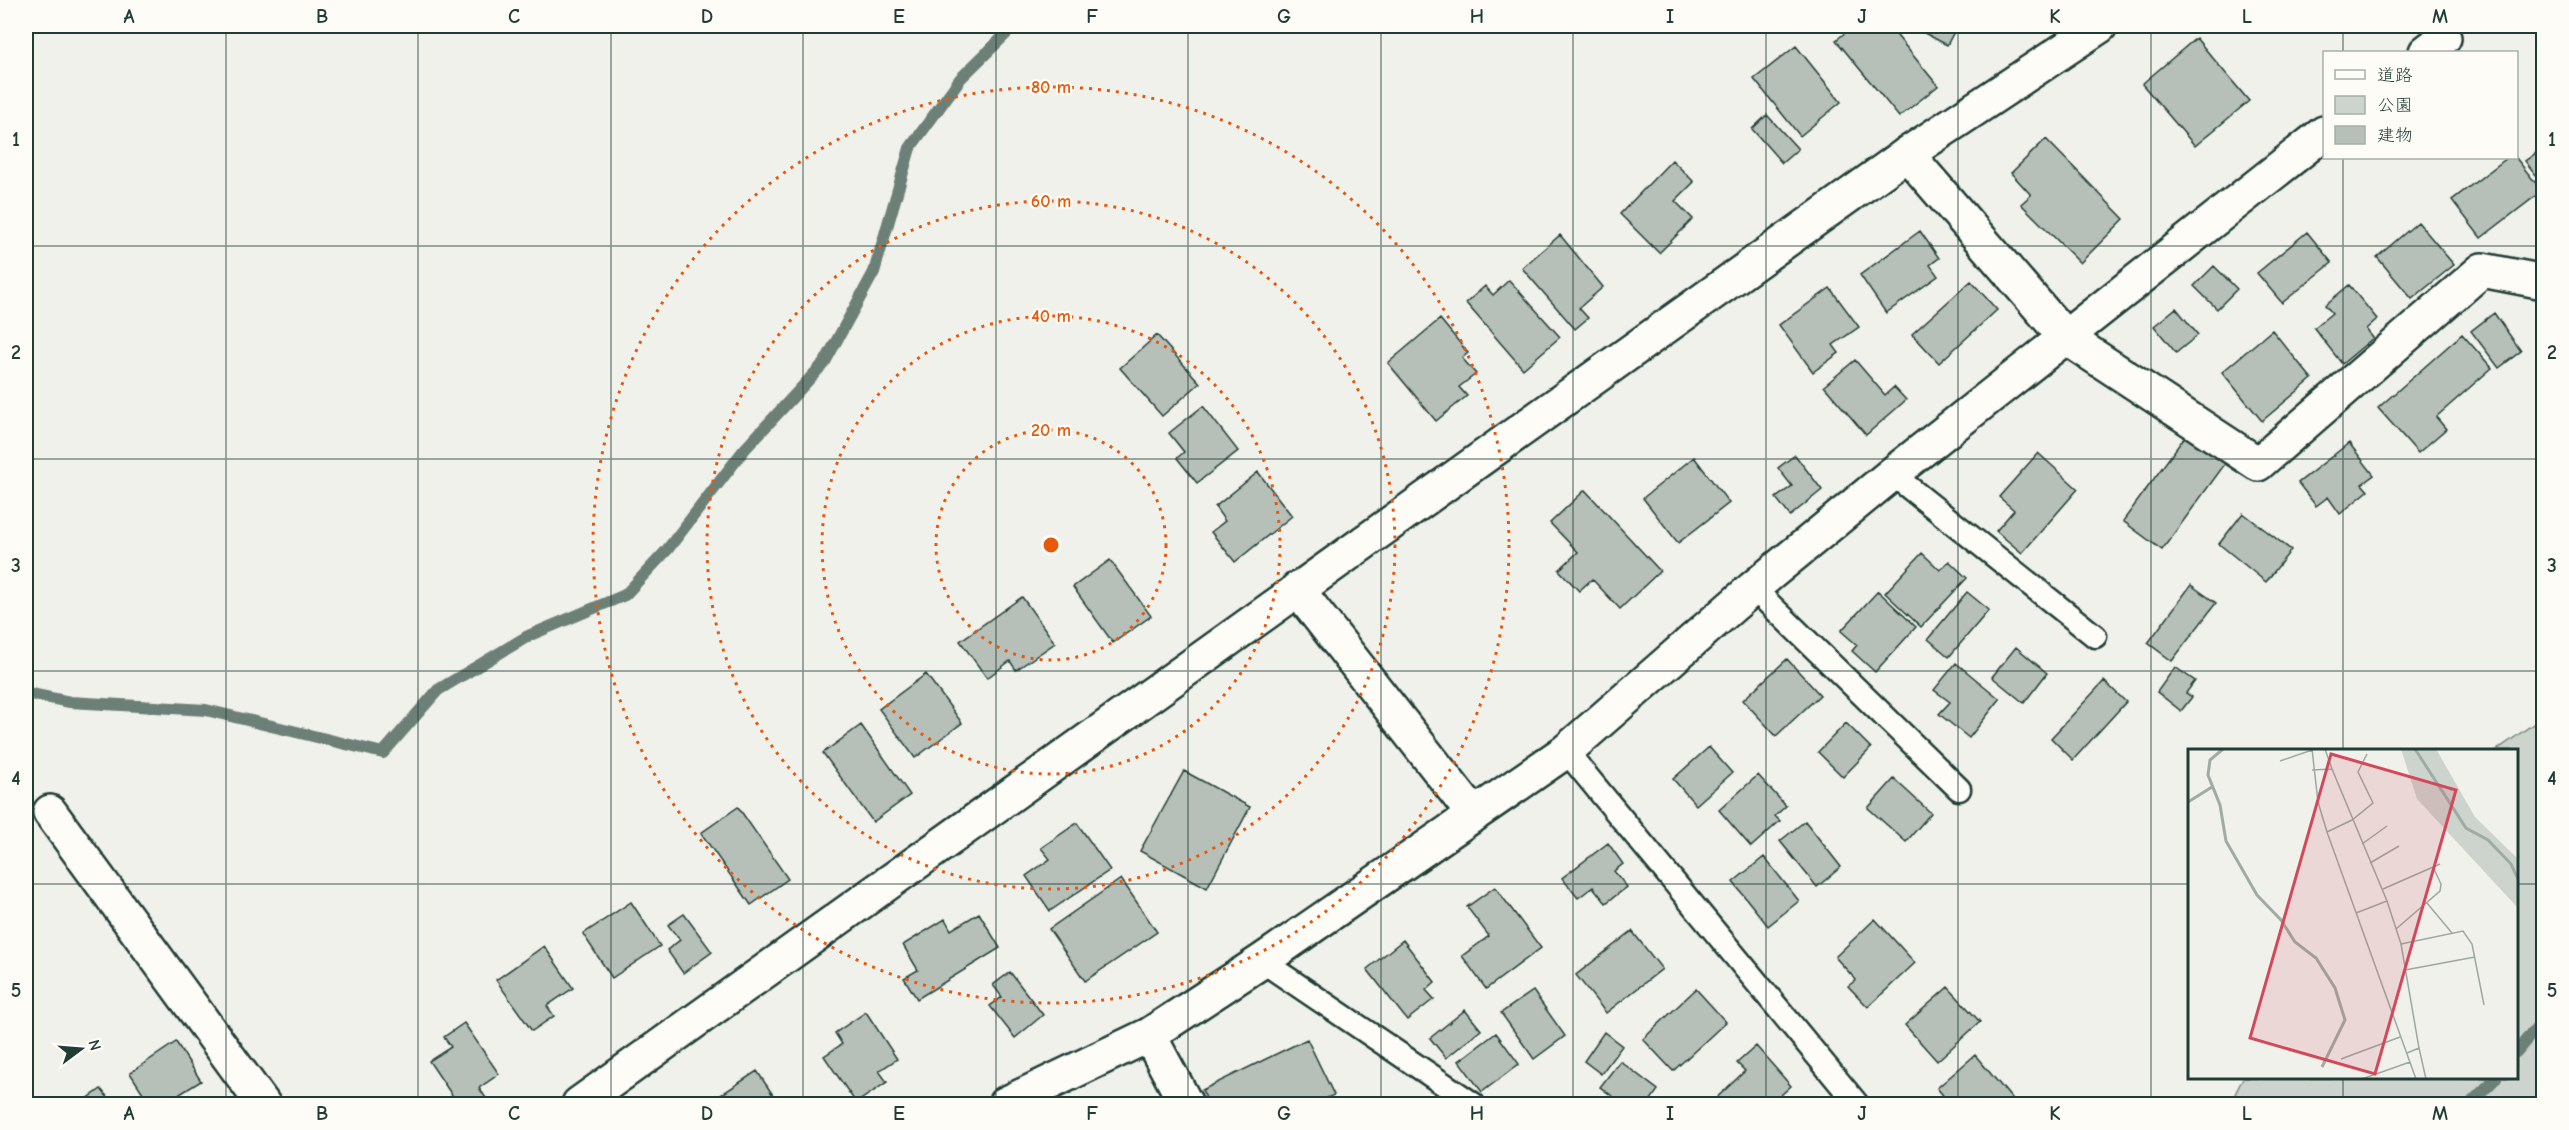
<svg xmlns="http://www.w3.org/2000/svg" width="2569" height="1130" font-family="'Comic Neue','Klee One',sans-serif">
	<style>
		.green { fill: #cdd3cd; stroke: #768880; stroke-width: 1.5 }
		.lines { fill: none; stroke-linecap: round; stroke-linejoin: round }
		.stream { stroke: #6c8077; stroke-width: 12 }
		.building { fill: #b6bfb8; stroke: #1f3d34; stroke-width: 1.5 }
		.service-casing { stroke: #1f3d34; stroke-width: 27 }
		.minor-casing { stroke: #1f3d34; stroke-width: 38 }
		.tertiary-casing { stroke: #1f3d34; stroke-width: 38 }
		.service { stroke: #fdfcf7; stroke-width: 22 }
		.minor { stroke: #fdfcf7; stroke-width: 33 }
		.tertiary { stroke: #fdfcf7; stroke-width: 33 }
		.grid { fill: none; stroke: #1f3d34; stroke-width: 1.5; stroke-opacity: 0.55 }
		.ring { fill: none; stroke: #e8590c; stroke-width: 3; stroke-dasharray: 3 6 }
		.inset-river { fill: none; stroke: #9faca4; stroke-width: 3 }
		.inset-road { fill: none; stroke: #9ca9a2; stroke-width: 1.5 }
		.view { fill: #d1495b; fill-opacity: 0.15; stroke: #d1495b; stroke-width: 3 }
		.inset-edge { fill: none; stroke: #1f3d34; stroke-width: 3 }
		.centre { fill: #e8590c; stroke: #fdfcf7; stroke-width: 3 }
		.ring-label { font-size: 18px; text-anchor: middle; font-weight: bold; fill: #e8590c; stroke: #fdfcf7; stroke-width: 4.5; stroke-linejoin: round; paint-order: stroke }
		.neatline { fill: none; stroke: #1f3d34; stroke-width: 2 }
		.grid-label { font-size: 20px; text-anchor: middle; font-weight: bold; fill: #1f3d34 }
	</style>
	<rect width="100%" height="100%" fill="#f0f1eb"/>
	<filter id="ink" filterUnits="userSpaceOnUse"><feTurbulence type="fractalNoise" baseFrequency=".0167" numOctaves="2"/><feDisplacementMap in="SourceGraphic" scale="12" xChannelSelector="R" yChannelSelector="G"/><feConvolveMatrix kernelMatrix="1 2 1 2 8 2 1 2 1" color-interpolation-filters="sRGB"/></filter>
	<g filter="url(#ink)">
		<!-- green -->
		<path class="green" d="M2543,717v387h-313l13,-26h273v-328h-19z"/>
		<g class="lines">
			<!-- stream -->
			<path class="stream" d="M26,693l44,9 136,8 177,43 55,-63 90,-54 97,-41 42,-45 77,-100 81,-88 49,-90 36,-124 50,-69 54,-53
				M2516,1052l28,-33
				M2470,1104l26,-26"/>
		</g>
		<!-- building -->
		<path class="building" d="M1854,26h35l49,60 -39,31 -63,-77z
			M1911,26h46l-10,19z
			M2196,38l53,63 -54,45 -53,-62z
			M1796,46l45,56 -41,34 -46,-57z
			M1767,115l31,34 -16,14 -30,-34z
			M2046,139l78,80 -44,44 -59,-59 10,-9 -20,-22z
			M2543,148h1v37l-19,-24z
			M2507,158h9l26,33 -61,47 -29,-38z
			M1672,160l22,22 -19,19 18,18 -34,34 -39,-39z
			M2418,222l36,43 -42,34 -35,-42z
			M1920,231l19,27 -9,7 8,11 -52,37 -26,-38z
			M2307,232l25,31 -50,40 -25,-30z
			M1560,235l43,52 -24,21 9,10 -13,11 -53,-61z
			M2214,266l23,23 -20,20 -23,-23z
			M1509,280l51,57 -37,32 -57,-66 19,-17 8,9z
			M1971,281l26,29 -58,53 -27,-29z
			M2349,285l28,34 -11,10 7,9 -31,26 -28,-36 18,-15 -7,-8z
			M1830,288l29,39 -26,18 6,8 -26,19 -34,-47z
			M2176,308l22,27 -22,18 -22,-27z
			M2494,313l27,38 -22,17 -28,-37z
			M1440,319l28,34 -6,5 14,16 -17,13 8,9 -31,25 -48,-58z
			M2272,330l40,49 -50,42 -40,-49z
			M2462,334l30,34 -56,49 10,12 -28,24 -40,-45z
			M1157,335l43,48 -38,33 -42,-48z
			M1855,360l30,35 9,-8 12,13 -40,35 -42,-49z
			M1203,406l35,45 -41,32 -20,-25 7,-6 -15,-19z
			M2186,435l39,29 -63,86 -39,-29z
			M2349,443l25,32 -12,9 6,7 -28,23 -12,-17 -12,9 -18,-23z
			M2038,453l40,36 -56,64 -26,-22 18,-21 -15,-13z
			M1795,455l27,35 -32,26 -14,-18 16,-12 -14,-18z
			M1694,457l35,46 -51,40 -35,-45z
			M1258,472l34,44 -57,46 -24,-30 14,-11 -10,-14z
			M1585,490l75,81 -40,38 -28,-30 -13,12 -20,-21 19,-18 -28,-29z
			M2243,513l48,37 -25,32 -47,-38z
			M1922,553l18,17 9,-9 18,17 -46,49 -36,-34z
			M1110,560l41,56 -38,27 -40,-56z
			M2191,585l25,18 -44,58 -24,-18z
			M1878,591l38,36 -41,45 -23,-21 5,-6 -16,-14z
			M1967,592l22,18 -40,47 -21,-18z
			M1022,597l33,46 -39,27 -6,-9 -23,17 -27,-37z
			M2016,647l31,26 -23,30 -32,-26z
			M1787,659l33,36 -44,41 -33,-36z
			M1956,663l44,36 -31,39 -30,-24 11,-12 -16,-12z
			M2175,667l20,14 -9,12 6,4 -11,14 -24,-19z
			M926,674l36,49 -47,35 -36,-49z
			M2104,681l22,21 -53,58 -22,-22z
			M1846,723l25,25 -28,29 -25,-25z
			M861,725l49,70 -37,27 -50,-69z
			M1709,747l23,26 -36,32 -23,-26z
			M1184,771l66,36 -43,81 -67,-37z
			M1758,775l28,31 -11,10 5,5 -29,26 -32,-37z
			M1894,779l37,34 -25,29 -38,-34z
			M738,807l50,72 -37,26 -50,-72z
			M1805,821l36,46 -24,20 -37,-46z
			M1077,823l33,47 -60,41 -24,-35 24,-17 -9,-11z
			M1608,843l15,21 -9,7 13,16 -21,16 -13,-16 -15,11 -16,-20z
			M1764,857l35,44 -31,25 -35,-44z
			M1121,879l36,53 -72,49 -36,-52z
			M1495,887l46,61 -55,41 -24,-33 27,-20 -22,-29z
			M631,902l29,44 -48,32 -29,-44z
			M979,913l21,35 -83,51 -13,-21 14,-8 -15,-25 42,-26 6,11z
			M684,914l28,38 -29,21 -16,-23 13,-10 -12,-15z
			M1875,919l40,44 -47,44 -20,-21 8,-6 -21,-23z
			M1632,931l30,38 -56,44 -30,-38z
			M1403,940l32,42 -9,8 8,9 -27,21 -40,-51z
			M544,946l29,42 -26,18 7,10 -22,15 -36,-51z
			M1010,972l33,43 -28,23 -25,-32 12,-9 -9,-12z
			M1948,987l32,35 -43,39 -32,-36z
			M1696,989l30,33 -53,49 -30,-32z
			M1533,991l32,45 -31,23 -33,-46z
			M1465,1010l16,20 -35,28 -16,-20z
			M866,1012l31,47 -18,12 8,11 -31,21 -32,-47 18,-12 -7,-11z
			M464,1023l35,51 -20,14 11,16h-32l-29,-43 22,-14 -7,-10z
			M1604,1032l18,14 -21,28 -17,-13z
			M1496,1033l23,31 -37,28 -23,-31z
			M1307,1039l27,56 -20,9h-105l-7,-14z
			M176,1042l25,39 -37,23h-14l-20,-31z
			M1756,1046l35,40 -20,18h-61l35,-33 -8,-8z
			M1975,1055l37,44 -6,5h-56l-13,-16z
			M1620,1061l38,29 -10,14h-25l-23,-17z
			M757,1071l22,33h-72z
			M101,1089l12,15h-33z"/>
		<g class="lines">
			<defs>
				<path id="service" d="M1892,474l203,162
					M1753,588l206,201
					M1566,751l291,353
					M1262,961l211,143"/>
				<path id="minor" d="M2426,52l18,-14 -4,-12
					M1907,154l158,183 193,127 224,-194 62,12
					M1297,589l177,226
					M50,812l213,292
					M1149,1035l37,69
					M1005,1104l144,-69 113,-74 304,-210 187,-163 139,-114 432,-341"/>
				<path id="tertiary" d="M579,1104l1328,-950 193,-128"/>
			</defs>
			<!-- service casing -->
			<use href="#service" class="service-casing"/>
			<!-- minor casing -->
			<use href="#minor" class="minor-casing"/>
			<!-- tertiary casing -->
			<use href="#tertiary" class="tertiary-casing"/>
			<!-- service -->
			<use href="#service" class="service"/>
			<!-- minor -->
			<use href="#minor" class="minor"/>
			<!-- tertiary -->
			<use href="#tertiary" class="tertiary"/>
		</g>
	</g>
	<!-- grid -->
	<path class="grid" d="M226,26v1078M418,26v1078M611,26v1078M803,26v1078M996,26v1078M1188,26v1078M1381,26v1078M1573,26v1078M1766,26v1078M1958,26v1078M2151,26v1078M2343,26v26M2343,158v592M26,246h2518M26,459h2518M26,671h2518M26,884h2164M2516,884h28M2343,1078v26"/>
	<!-- distance rings -->
	<g class="ring">
		<circle cx="1051" cy="545" r="115"/>
		<circle cx="1051" cy="545" r="229"/>
		<circle cx="1051" cy="545" r="344"/>
		<circle cx="1051" cy="545" r="458"/>
	</g>
	<!-- overview -->
	<g transform="translate(2188 749)">
		<rect width="330" height="330" fill="#f0f1eb"/>
		<path d="M213,0h35l39,68 43,42v49l-101,-109z" fill="#cdd3cd"/>
		<path class="inset-river" d="M35,0l-13,11 -2,15 12,30 6,36 31,54 24,25 14,22 21,16 19,30 10,32 -23,47M227,0l51,79 22,12 23,24 7,15M0,53l24,-15"/>
		<path class="inset-road" d="M124,0l6,53 9,30 89,247M137,0l7,20M92,12l32,-11M124,21l20,-1 55,132 14,43 18,104 -12,5M139,83l25,-12 21,-17 -15,-31 9,-18M174,95l25,-18M182,114l29,-17M195,140l57,-25M239,154l25,30M168,164l31,-12M208,180l44,-38 1,-7 -8,-17M213,195l62,-13 9,13 12,61M217,221l70,-13M231,299l7,31M153,310l59,-22M174,330l48,-17"/>
		<path class="view" d="M143,5l125,36 -81,284 -125,-36z"/>
		<rect width="330" height="330" class="inset-edge"/>
	</g>
	<circle cx="1051" cy="545" r="9" class="centre"/>
	<g class="ring-label">
		<text x="1051" y="93">80 m</text>
		<text x="1051" y="207">60 m</text>
		<text x="1051" y="322">40 m</text>
		<text x="1051" y="436">20 m</text>
	</g>
	<!-- margin -->
	<rect width="2569" height="1130" fill="none" stroke="#fdfcf7" stroke-width="66"/>
	<!-- legend -->
	<rect x="2323" y="51" width="195" height="108" fill="#fdfcf7" stroke="#a4b0a9" stroke-width="1.5"/>
	<rect x="2335" y="70" width="30" height="9" fill="#fdfcf7" stroke="#a4b0a9" stroke-width="1.5"/>
	<text x="2377" y="81" font-size="18" fill="#1f3d34">道路</text>
	<rect x="2335" y="96" width="30" height="18" fill="#cdd3cd" stroke="#a4b0a9" stroke-width="1.5"/>
	<text x="2377" y="111" font-size="18" fill="#1f3d34">公園</text>
	<rect x="2335" y="126" width="30" height="18" fill="#b6bfb8" stroke="#a4b0a9" stroke-width="1.5"/>
	<text x="2377" y="141" font-size="18" fill="#1f3d34">建物</text>
	<!-- north arrow -->
	<g transform="translate(81 1049) rotate(74)" stroke="#fdfcf7" stroke-width="4.5" paint-order="stroke">
	<path d="M0-4.5L10 22L0 15L-10 22Z" fill="#1f3d34"/>
	<text y="-9" font-size="16" font-weight="bold" text-anchor="middle" fill="#1f3d34">N</text>
	</g>
	<rect x="33" y="33" width="2503" height="1064" class="neatline"/>
	<g class="grid-label">
		<text x="129" y="23">A</text>
		<text x="322" y="23">B</text>
		<text x="514" y="23">C</text>
		<text x="707" y="23">D</text>
		<text x="899" y="23">E</text>
		<text x="1092" y="23">F</text>
		<text x="1284" y="23">G</text>
		<text x="1477" y="23">H</text>
		<text x="1670" y="23">I</text>
		<text x="1862" y="23">J</text>
		<text x="2055" y="23">K</text>
		<text x="2247" y="23">L</text>
		<text x="2440" y="23">M</text>
		<text x="16" y="146">1</text>
		<text x="2552" y="146">1</text>
		<text x="16" y="359">2</text>
		<text x="2552" y="359">2</text>
		<text x="16" y="572">3</text>
		<text x="2552" y="572">3</text>
		<text x="16" y="785">4</text>
		<text x="2552" y="785">4</text>
		<text x="16" y="997">5</text>
		<text x="2552" y="997">5</text>
		<text x="129" y="1120">A</text>
		<text x="322" y="1120">B</text>
		<text x="514" y="1120">C</text>
		<text x="707" y="1120">D</text>
		<text x="899" y="1120">E</text>
		<text x="1092" y="1120">F</text>
		<text x="1284" y="1120">G</text>
		<text x="1477" y="1120">H</text>
		<text x="1670" y="1120">I</text>
		<text x="1862" y="1120">J</text>
		<text x="2055" y="1120">K</text>
		<text x="2247" y="1120">L</text>
		<text x="2440" y="1120">M</text>
	</g>
</svg>
